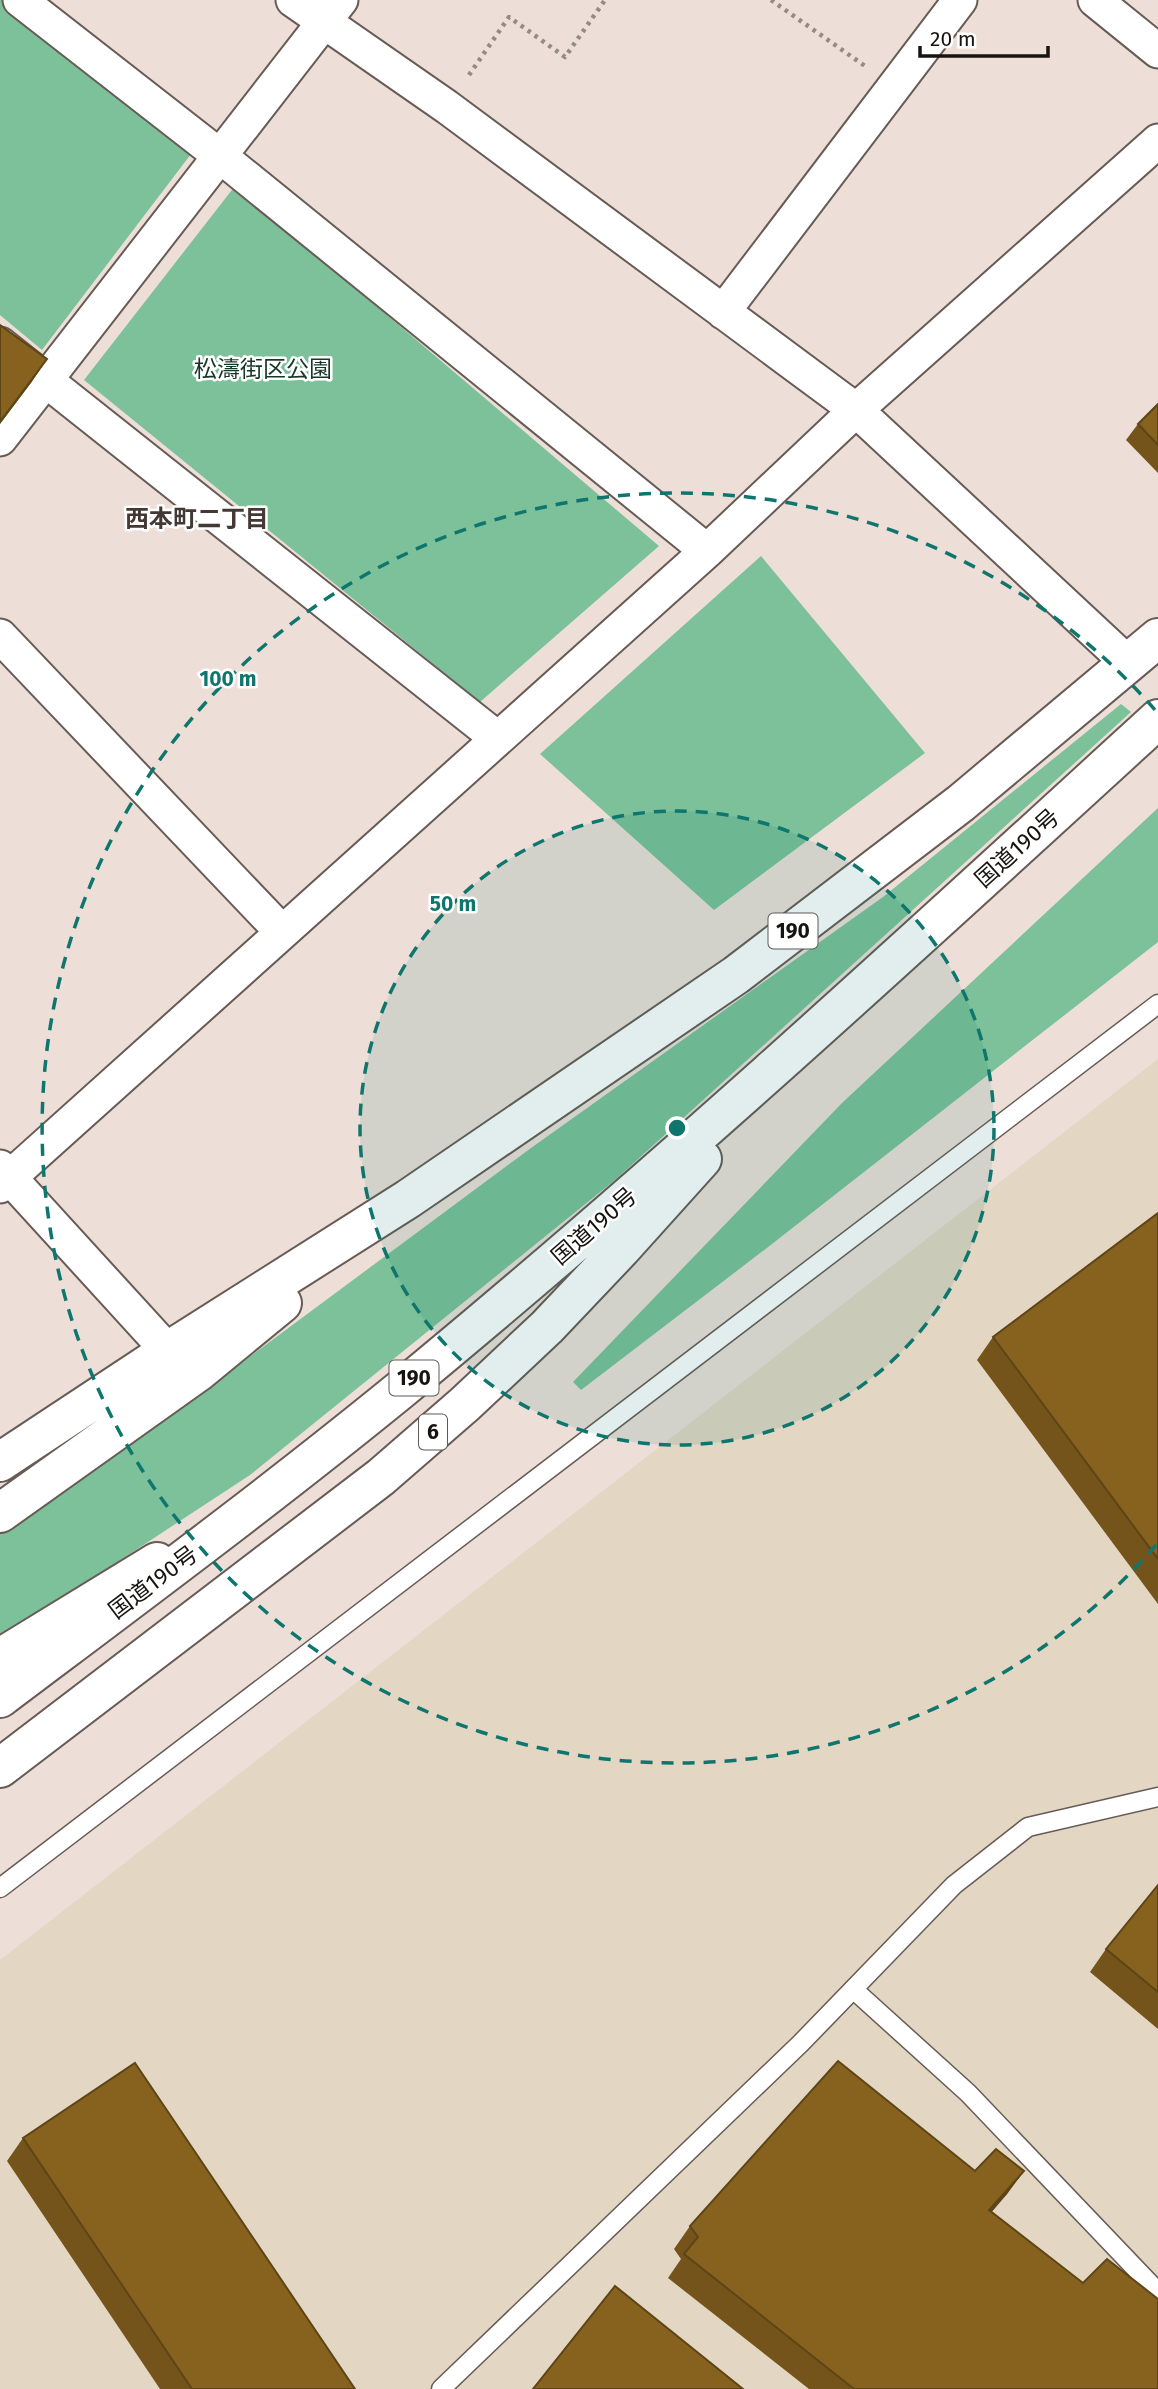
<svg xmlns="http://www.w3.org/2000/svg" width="1158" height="2389" font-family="'Fira Sans','Noto Sans JP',sans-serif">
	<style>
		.industrial { fill: #e3d6c3 }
		.green { fill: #7cc199 }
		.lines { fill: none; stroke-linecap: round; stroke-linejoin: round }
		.lane-casing { stroke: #675b55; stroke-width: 21 }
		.street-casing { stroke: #675b55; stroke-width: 37 }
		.secondary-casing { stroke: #675b55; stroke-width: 42 }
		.highway-casing { stroke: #675b55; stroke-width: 42 }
		.path { stroke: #948b85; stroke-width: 4.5; stroke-dasharray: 3.5 5; stroke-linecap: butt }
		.lane { stroke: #fff; stroke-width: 18 }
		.street { stroke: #fff; stroke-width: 33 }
		.secondary { stroke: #fff; stroke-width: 38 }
		.highway { stroke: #fff; stroke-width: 38 }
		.wall { fill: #74541b }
		.shaded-wall { fill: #5e4516 }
		.building { fill: #87621f; stroke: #5e4516; stroke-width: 2 }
		.ring { fill: none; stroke: #0f766e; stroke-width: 3.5; stroke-dasharray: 12 9 }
		.labels { text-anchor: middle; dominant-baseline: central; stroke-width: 5; stroke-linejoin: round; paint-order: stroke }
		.shield { fill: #fff; stroke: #5d5a58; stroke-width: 2 }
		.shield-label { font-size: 21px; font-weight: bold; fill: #171310 }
		.park-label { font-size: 23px; fill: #173726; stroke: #fff }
		.street-label { font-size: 23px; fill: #171310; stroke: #fff }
		.neighbourhood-label { font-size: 24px; font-weight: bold; fill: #433833; stroke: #fff }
		.centre { fill: #0f766e; stroke: #fff; stroke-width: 3.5 }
		.ring-label { font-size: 21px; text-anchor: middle; font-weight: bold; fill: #0f766e; stroke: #fff; stroke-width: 5; stroke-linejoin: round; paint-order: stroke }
	</style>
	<rect width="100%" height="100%" fill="#eddfd8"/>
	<!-- industrial -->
	<path class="industrial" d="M1158,1059v1330h-1158v-429z"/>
	<!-- green -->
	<path class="green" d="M0,0h5l186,154 -149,196 -42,-35z
		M235,186l424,360 -179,156 -396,-322z
		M761,556l164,197 -211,157 -174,-156z
		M1121,704l10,8 -516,468 -365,295 -250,164v-106l225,-158 306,-227 352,-251z
		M1158,808v134l-386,302 -191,146 -8,-8 269,-279z"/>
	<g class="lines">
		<defs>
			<path id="lane" d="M0,1888l1158,-884
				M853,1989l115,104 190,199
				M441,2389l360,-346 153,-158 74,-58 130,-30"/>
			<path id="street" d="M20,0l200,156 487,395
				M293,0l154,107 409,303 273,254
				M1095,0l63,51
				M723,312l237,-312
				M0,344l497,394
				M0,439l341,-439
				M0,636l282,296
				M0,1167l168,184
				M0,1186l707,-635 149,-141 302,-269"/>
			<path id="secondary" d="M0,1658l157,-96"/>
			<path id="highway" d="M0,1462l168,-111 240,-152 328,-224 225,-172 197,-165
				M0,1513l198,-141 84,-69
				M0,1698c134,-101 269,-201 399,-307 261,-215 510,-444 759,-672
				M0,1768l381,-291 84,-73 82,-77 74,-78 81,-90"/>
		</defs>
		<!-- lane casing -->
		<use href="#lane" class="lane-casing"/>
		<!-- street casing -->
		<use href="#street" class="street-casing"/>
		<!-- secondary casing -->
		<use href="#secondary" class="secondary-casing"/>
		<!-- highway casing -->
		<use href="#highway" class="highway-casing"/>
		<!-- path -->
		<path class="path" d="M771,0l94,66
			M469,75l40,-58 56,40 40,-57"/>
		<!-- lane -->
		<use href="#lane" class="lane"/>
		<!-- street -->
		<use href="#street" class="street"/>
		<!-- secondary -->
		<use href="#secondary" class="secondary"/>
		<!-- highway -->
		<use href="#highway" class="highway"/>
	</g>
	<!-- wall -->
	<path class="wall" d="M1158,404v69l-32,-33 12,-16z
		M1158,1213v391l-181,-244 16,-23z
		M1158,1885v144l-68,-57 16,-23z
		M23,2138l332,251h-195l-153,-228z
		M975,2171h49l-17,23 -16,18 167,177h-349l-141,-111 13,-19 -7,-10 16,-23z"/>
	<!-- shaded-wall -->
	<path class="shaded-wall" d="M47,359l-16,24 -31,41v-2z
		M1024,2171l-17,23 -34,40 16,-24z"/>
	<!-- building -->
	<path class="building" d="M0,325l47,34 -47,63z
		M1158,404v41l-20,-21z
		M1158,1213v346l-165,-222z
		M1158,1885v107l-52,-43z
		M838,2061l137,110 21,-22 28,22 -35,39 94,73 24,-24 51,40v90h-304l-170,-135 14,-17 -8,-11z
		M135,2063l220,326h-163l-169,-251z
		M615,2286l128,103h-210z"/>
	<!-- distance rings -->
	<circle cx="677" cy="1128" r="317" fill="#0f766e" fill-opacity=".12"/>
	<g class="ring">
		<circle cx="677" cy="1128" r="317"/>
		<path d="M1156 1545A635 635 0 1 1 1156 711"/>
	</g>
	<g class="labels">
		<!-- shield labels -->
		<g class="shield">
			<rect x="768.5" y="913.5" width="49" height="35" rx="5"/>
			<rect x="389.5" y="1360.5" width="49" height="35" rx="5"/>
			<rect x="419" y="1414.5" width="28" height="35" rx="5"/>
		</g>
		<g class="shield-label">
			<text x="793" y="931">190</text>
			<text x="414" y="1378">190</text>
			<text x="433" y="1432">6</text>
		</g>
		<!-- park labels -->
		<g class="park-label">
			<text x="263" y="369">松濤街区公園</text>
		</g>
		<!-- street labels -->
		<g class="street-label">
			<text transform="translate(1017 848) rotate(-42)">国道190号</text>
			<text transform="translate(594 1226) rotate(-41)">国道190号</text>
			<text transform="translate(153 1582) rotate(-37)">国道190号</text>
		</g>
		<!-- neighbourhood labels -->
		<g class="neighbourhood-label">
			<text x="197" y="519">西本町二丁目</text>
		</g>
	</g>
	<circle cx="677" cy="1128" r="10" class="centre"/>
	<g class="ring-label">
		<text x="228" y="686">100 m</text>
		<text x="453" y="911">50 m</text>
	</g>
	<!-- scale -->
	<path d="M920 46v10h128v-10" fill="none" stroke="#171310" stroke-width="3.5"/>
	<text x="930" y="46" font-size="21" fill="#171310" stroke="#ffffff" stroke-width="5" paint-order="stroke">20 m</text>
</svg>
